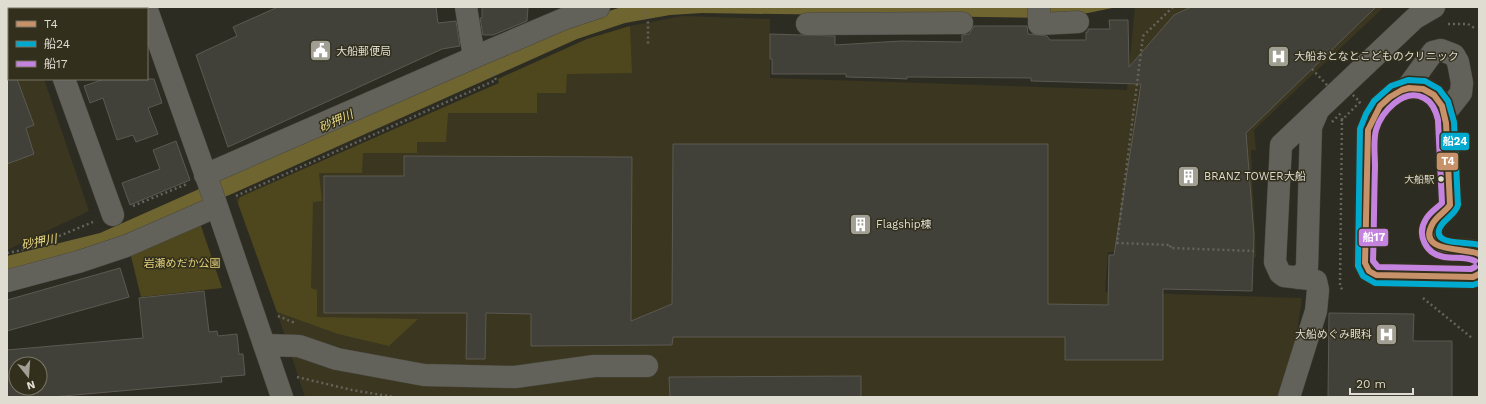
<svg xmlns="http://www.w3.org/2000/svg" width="1486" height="404" font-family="'Work Sans','Noto Sans JP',sans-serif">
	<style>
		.built { fill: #3b361f }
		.green { fill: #4e471e }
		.water { fill: #6f6531 }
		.building { fill: #424139; stroke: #5b5951; fill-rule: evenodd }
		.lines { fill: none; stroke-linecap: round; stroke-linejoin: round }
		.minor-casing { stroke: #49473f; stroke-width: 23 }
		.path { stroke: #64635c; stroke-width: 2.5; stroke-dasharray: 2 3; stroke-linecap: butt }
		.minor { stroke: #63625a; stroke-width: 22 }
		.path-bridge { stroke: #64635c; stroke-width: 2.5; stroke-dasharray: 2 3; stroke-linecap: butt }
		.bus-1-casing { stroke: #322f1d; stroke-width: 9 }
		.bus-2-casing { stroke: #322f1d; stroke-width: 9 }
		.bus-3-casing { stroke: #322f1d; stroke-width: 9 }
		.bus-1 { stroke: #c7916a; stroke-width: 6 }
		.bus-2 { stroke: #00a9ce; stroke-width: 6 }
		.bus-3 { stroke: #c483df; stroke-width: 6 }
		.bus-dot { fill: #dfddd2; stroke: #322f1d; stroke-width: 1.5 }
		.labels { text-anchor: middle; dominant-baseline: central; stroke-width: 3; stroke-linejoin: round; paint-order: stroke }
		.bus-label { font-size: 10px; fill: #dfddd2; stroke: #322f1d; text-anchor: end }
		.poi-label { font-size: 11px; fill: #dfddd2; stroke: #322f1d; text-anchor: start }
		.park-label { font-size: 11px; fill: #dfcf7b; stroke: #322f1d }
		.water-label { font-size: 12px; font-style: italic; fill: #e9d985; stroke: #322f1d }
		.line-badge { stroke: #322f1d; stroke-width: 1.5 }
		.badge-label { font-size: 11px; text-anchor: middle; font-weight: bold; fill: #fff }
	</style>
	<rect width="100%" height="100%" fill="#2d2c22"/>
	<!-- built -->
	<path class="built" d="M7,7h12l1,2h-11v70h35l45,132 -82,39z
		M1135,7h249l-130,123 2,20h-5l5,107 -148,-5 -3,40 197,6 -6,40 -11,40 -7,19h-973l-28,-85 -41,-113 263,-116 -1,-4 89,-40 43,-13 52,-10 88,3v59l357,12z"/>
	<!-- green -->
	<path class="green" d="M630,26l2,47 -65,1 -1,19h-29v20h-89l-2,29h-29v11h-54l-1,20h-43l3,28 -9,1 -2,86 6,2v27l101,2 -29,27 -51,-12 -61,-22 -39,-109 2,-6 259,-114 -1,-4 89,-40z
		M200,223l22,65 -81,9 -11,-45z"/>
	<!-- water -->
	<path class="water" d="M621,7h496l-29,6 -34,5 -352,-5 -32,2 -45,8 -48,16 -343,154 -114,48 -113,33v-18l93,-23 471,-209z"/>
	<!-- building -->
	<path class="building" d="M278,7h158l2,16 18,-2 4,25 -18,3 -214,98 -32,-92 41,-19 -4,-9z
		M482,7h46l-1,14 -34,14h-10l-3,-17h2z
		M1191,7h185l-130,126 8,102 -2,56 -89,-2v71h-98v-23h-392l-1,8 -141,1v-32l-45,-1 -1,46h-19l1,-46h-143v-137h80v-20l228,1 -1,164 41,-17 1,-160h375v160l60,1 1,-50h5l27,-171 -110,-3v-3l-124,-1v2l-21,-1 -40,-1v-3h-74v-15h-2v-25l65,2v9l66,-4 61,1v-7l7,-1 5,-8h53l1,8 19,2 3,4h36v-8h2v-3h22l-1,-9h19l1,47 45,-52z
		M7,57l2,2v20h8l17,46 -8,3 8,26 -27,10z
		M104,79h50l8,24 -14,5 10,26 -22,8 -3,-7 -16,5 -14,-42 -13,5 -6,-17z
		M176,141l14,39 -60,25 -8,-22 38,-14 -7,-19z
		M120,268l9,29 -122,34v-31z
		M204,291l5,41 8,-1 1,5 19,-2 2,20h4l2,21 -24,2 1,5 -170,15h-45v-47l136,-12 -4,-40zM16,364h24v24h-24z
		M1329,313l85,1 -1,27h39v56h-124z
		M861,376v21h-191l-1,-20z"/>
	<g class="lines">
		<defs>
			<path id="minor" d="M466,7l8,50
				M1039,7v17l39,-2
				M50,9l5,-2
				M147,10l69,194 66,193
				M807,24l155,-1
				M64,79l49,136
				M1407,88l26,-36 8,-2 13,5 4,7 4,21 -1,10 -16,20
				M205,175l279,-122 82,-35 33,-11
				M1479,254c-13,-10 -41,4 -48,-16 -1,-5 -1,-10 2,-15 4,-7 13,-11 17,-18 -1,-22 -2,-43 -4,-65 0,-8 1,-19 -2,-28 -5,-18 -22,-30 -42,-22 -18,7 -28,22 -34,40l-3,133 4,8 7,4 97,2 6,-3
				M1298,278l7,-7 2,-4 4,-140 6,-14
				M7,281l71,-19 48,-16 78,-34
				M264,345l35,1 38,13 87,16 91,2 79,-11h53
				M1289,397l27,-86 2,-21 -2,-9 -6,-2 -26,-3 -4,-3 -5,-11 6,-117 134,-127 19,-11"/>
		</defs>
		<!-- minor casing -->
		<use href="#minor" class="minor-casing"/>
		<!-- path -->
		<path class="path" d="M644,7l4,16v23
			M1173,7l-30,29 -26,207 54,2 -1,3 84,3
			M1448,24h20l8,5
			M1342,118l-2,168 3,5
			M236,196l260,-116 -3,-7
			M133,206l54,-22
			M7,253l21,-4 65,-27
			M1423,298l49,40
			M278,316l17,7
			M297,377l55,13 42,7"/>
		<!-- minor -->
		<use href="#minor" class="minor"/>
		<!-- path-bridge -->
		<path class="path-bridge" d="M1312,69l16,17 23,7 9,9 -20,20
			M1332,122l9,-9"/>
		<defs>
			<path id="bus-1" d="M1479,254c-13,-7 -64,0 -46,-31 4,-7 12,-11 17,-18l-4,-82 -4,-17 -8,-11 -11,-6 -14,-1 -7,2 -12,7 -10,9 -12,24 -3,133 4,8 7,4 97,2 6,-3"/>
			<path id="bus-2" d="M1479,245c-10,-4 -44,1 -40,-15 2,-10 16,-14 19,-25l-4,-83 -6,-21 -9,-12 -14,-8 -17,-1 -17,6 -17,15 -8,13 -6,15 -2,137 5,10 12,7 98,2 6,-2"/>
			<path id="bus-3" d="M1475,267l-4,2 -93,-2 -5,-6c1,-31 1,-63 2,-94 0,-12 -2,-26 1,-37 5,-17 27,-43 48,-32 8,4 12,13 14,22l4,83c-5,5 -12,9 -16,16 -10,16 0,35 18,38 11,2 21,-1 31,4"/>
		</defs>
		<!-- bus-1 casing -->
		<use href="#bus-1" class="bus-1-casing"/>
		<!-- bus-2 casing -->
		<use href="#bus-2" class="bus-2-casing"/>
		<!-- bus-3 casing -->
		<use href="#bus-3" class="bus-3-casing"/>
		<!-- bus-1 -->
		<use href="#bus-1" class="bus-1"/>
		<!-- bus-2 -->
		<use href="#bus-2" class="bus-2"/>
		<!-- bus-3 -->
		<use href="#bus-3" class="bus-3"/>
	</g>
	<!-- icons -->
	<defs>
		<symbol id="civic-square" viewBox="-11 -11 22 22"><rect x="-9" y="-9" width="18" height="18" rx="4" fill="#a19f94" stroke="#322f1d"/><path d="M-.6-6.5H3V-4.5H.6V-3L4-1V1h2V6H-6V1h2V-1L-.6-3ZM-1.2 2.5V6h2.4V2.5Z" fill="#fff"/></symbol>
		<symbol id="hospital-square" viewBox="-11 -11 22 22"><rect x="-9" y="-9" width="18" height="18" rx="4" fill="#a19f94" stroke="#322f1d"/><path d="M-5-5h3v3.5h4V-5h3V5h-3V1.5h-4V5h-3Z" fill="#fff"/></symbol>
		<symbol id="building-square" viewBox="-11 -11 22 22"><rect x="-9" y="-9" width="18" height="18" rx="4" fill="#a19f94" stroke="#322f1d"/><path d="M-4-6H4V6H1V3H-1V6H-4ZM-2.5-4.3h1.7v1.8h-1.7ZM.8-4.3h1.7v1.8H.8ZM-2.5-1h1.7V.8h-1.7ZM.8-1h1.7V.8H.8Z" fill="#fff"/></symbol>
	</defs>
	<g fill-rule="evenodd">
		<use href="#civic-square" x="308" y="38" width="25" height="25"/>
		<use href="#hospital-square" x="1266" y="44" width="25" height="25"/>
		<use href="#building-square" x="1176" y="164" width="25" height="25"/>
		<use href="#building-square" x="848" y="212" width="25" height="25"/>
		<use href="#hospital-square" x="1374" y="322" width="25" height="25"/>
	</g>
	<!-- markers -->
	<circle class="bus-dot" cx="1441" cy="179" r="3.5"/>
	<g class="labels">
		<!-- bus labels -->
		<g class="bus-label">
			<text x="1434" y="179">大船駅</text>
		</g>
		<!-- poi labels -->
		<g class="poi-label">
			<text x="336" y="51">大船郵便局</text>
			<text x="1294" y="56">大船おとなとこどものクリニック</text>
			<text x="1204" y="176">BRANZ TOWER大船</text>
			<text x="876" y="224">Flagship棟</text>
			<text x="1372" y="334" text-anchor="end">大船めぐみ眼科</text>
		</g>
		<!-- park labels -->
		<g class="park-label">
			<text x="182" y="263">岩瀬めだか公園</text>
		</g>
		<!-- water labels -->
		<g class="water-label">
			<text transform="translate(336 121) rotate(-24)">砂押川</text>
			<text transform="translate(39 242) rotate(-11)">砂押川</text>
		</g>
	</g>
	<g class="line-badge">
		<rect x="1440" y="132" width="30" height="19" rx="4" fill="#00a9ce"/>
		<rect x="1436" y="152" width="23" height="19" rx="4" fill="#c7916a"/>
		<rect x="1358" y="228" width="31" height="19" rx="4" fill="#c483df"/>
	</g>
	<g class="badge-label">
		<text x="1455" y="145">船24</text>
		<text x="1448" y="165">T4</text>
		<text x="1374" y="241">船17</text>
	</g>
	<!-- border -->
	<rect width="1486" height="404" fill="none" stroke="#dfddd2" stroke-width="16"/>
	<!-- legend -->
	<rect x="8" y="8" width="140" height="72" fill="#322f1d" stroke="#777565"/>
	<rect x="16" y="21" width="20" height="6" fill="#c7916a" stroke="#777565"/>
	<text x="44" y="28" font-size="12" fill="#dfddd2">T4</text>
	<rect x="16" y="41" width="20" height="6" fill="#00a9ce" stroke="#777565"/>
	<text x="44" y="48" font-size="12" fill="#dfddd2">船24</text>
	<rect x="16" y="61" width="20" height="6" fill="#c483df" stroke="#777565"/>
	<text x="44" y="68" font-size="12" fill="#dfddd2">船17</text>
	<!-- north arrow -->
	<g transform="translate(28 376) rotate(163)"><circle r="19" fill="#322f1d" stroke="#777565"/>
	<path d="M0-3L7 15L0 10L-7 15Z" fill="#a19f94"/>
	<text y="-6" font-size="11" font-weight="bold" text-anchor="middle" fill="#dfddd2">N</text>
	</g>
	<!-- scale -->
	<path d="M1350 388v6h63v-6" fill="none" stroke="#dfddd2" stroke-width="2"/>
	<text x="1356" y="388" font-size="12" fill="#dfddd2" stroke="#322f1d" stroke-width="3" paint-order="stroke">20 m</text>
</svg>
